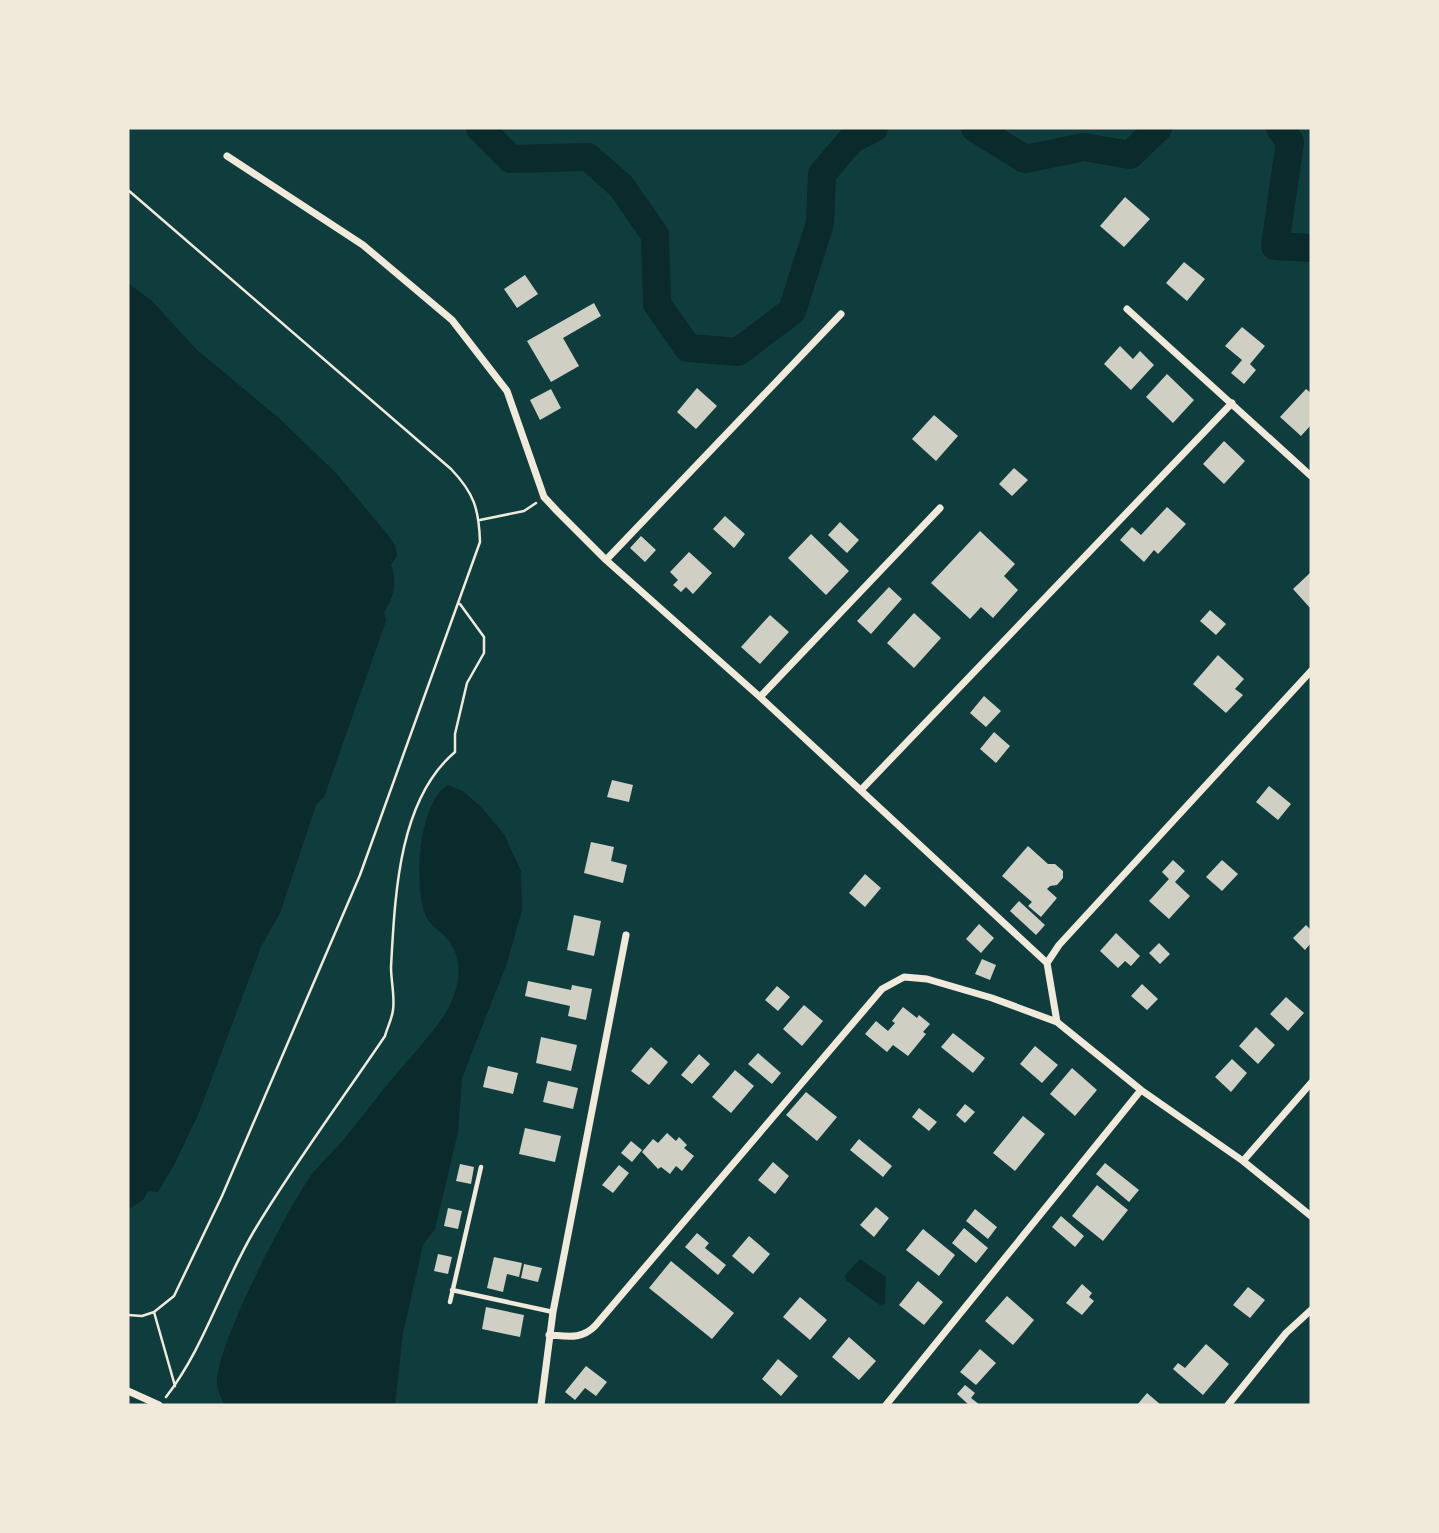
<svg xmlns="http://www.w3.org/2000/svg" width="1439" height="1533" font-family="Arial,sans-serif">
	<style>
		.water { fill: #0a2a2b }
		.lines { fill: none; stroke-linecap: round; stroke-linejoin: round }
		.river { stroke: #0a2a2b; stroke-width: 28 }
		.building { fill: #cfcfc3 }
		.path { stroke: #f1e9da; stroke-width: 2.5 }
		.service { stroke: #f1e9da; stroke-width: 4.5 }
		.minor { stroke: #f1e9da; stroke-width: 7 }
	</style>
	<rect width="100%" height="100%" fill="#0f3d3e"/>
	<!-- water -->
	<path class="water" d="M128,283l24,18 44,48 85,71 55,53 52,62 7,10 2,11 -6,9c7,15 2,35 -7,47l2,9 -62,176 -8,8 -36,108 -19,34 -63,168 -25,52 -15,25 -10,-1 -5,9 -15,10z
		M448,785l15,6 18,16 23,27 17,37 1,39 -15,53 -45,115 -4,54 -23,97 -12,16 -20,88 -8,72h-171c-2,-6 -6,-13 -7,-20 -4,-35 72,-179 95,-211 10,-12 22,-23 32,-35 18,-22 35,-45 53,-66 16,-18 30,-34 44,-53 16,-23 26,-54 8,-79 -7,-10 -19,-14 -24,-27 -11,-30 -7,-111 23,-129z
		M860,1259l26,18 -1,27 -4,2 -35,-26 -1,-5z"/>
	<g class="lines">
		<!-- river -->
		<path class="river" d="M480,128l31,31 77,-2 33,29 34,49 2,69 31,44 50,4 54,-41 28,-88 2,-49 29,-34 23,-12
			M975,128l50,31 59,-12 46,8 28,-27
			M1280,128l10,14 -15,104 36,2"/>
	</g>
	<!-- building -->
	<path class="building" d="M1125,197l25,22 -26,28 -24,-21z
		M1184,262l21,17 -18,22 -21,-18z
		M525,275l13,19 -21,14 -13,-19z
		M594,303l7,13 -38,22 16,28 -28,16 -24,-41z
		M1242,327l23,19 -15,18 6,6 -12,14 -13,-11 11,-13 -17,-14z
		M1120,346l13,13 7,-8 14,14 -23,25 -27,-26z
		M1167,374l27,26 -21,23 -27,-26z
		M697,388l20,18 -21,23 -19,-17z
		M551,389l10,19 -21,12 -10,-20z
		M1306,389l5,4v32l-10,11 -21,-19z
		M934,415l24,21 -22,25 -24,-22z
		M1224,441l21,20 -21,23 -21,-20z
		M1014,468l14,12 -16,16 -13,-12z
		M1167,507l19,17 -28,30 -4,-4 -10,12 -24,-22 12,-13 9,8z
		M725,516l20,18 -11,14 -21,-19z
		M840,522l19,18 -12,13 -19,-18z
		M980,531l35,33 -11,12 14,14 -25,28 -12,-11 -11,12 -39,-36z
		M811,534l38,37 -23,24 -38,-37z
		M641,536l15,14 -11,12 -15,-14z
		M689,552l23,21 -19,21 -7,-7 -5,5 -8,-7 5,-5 -8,-8z
		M1311,572v37l-18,-20z
		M889,587l13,12 -31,35 -14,-13z
		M1210,610l16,14 -10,11 -16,-14z
		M914,613l27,25 -27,30 -27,-25z
		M770,615l19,17 -29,32 -19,-17z
		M1218,655l26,24 -9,10 8,6 -17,18 -33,-29z
		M984,696l17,15 -15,16 -16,-14z
		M994,732l16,14 -14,17 -16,-14z
		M612,780l21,5 -4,17 -22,-5z
		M1269,786l22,18 -13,16 -22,-18z
		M591,842l23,5 -3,14 16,4 -4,18 -39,-10z
		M1028,846l20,18h7l8,7v7l-6,7 -7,1 -3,3 10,9 -16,19 -13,-11 4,-4 -30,-26z
		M1173,860l12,11 -10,11 15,14 -21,23 -20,-18 20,-22 -7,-7z
		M1222,860l16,14 -16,17 -16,-14z
		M865,874l16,14 -16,19 -16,-14z
		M1019,901l26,24 -9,10 -26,-24z
		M574,915l27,6 -7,35 -27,-6z
		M979,924l15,14 -13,15 -15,-14z
		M1306,925l5,5v13l-6,7 -12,-12z
		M1116,933l24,23 -9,10 -6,-5 -7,7 -18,-17z
		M1159,943l11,11 -10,10 -11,-11z
		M982,959l14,6 -6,15 -15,-6z
		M528,981l43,9 1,-5 20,4 -6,31 -18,-4 2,-10 -45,-10z
		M1142,984l16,15 -11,11 -16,-14z
		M777,986l13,11 -12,14 -13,-11z
		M1286,997l18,16 -16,18 -18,-17z
		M804,1005l19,16 -21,25 -19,-17z
		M903,1007l14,11 2,-3 11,9 -7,8 3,2 -18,22 -15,-11 -6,7 -22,-18 11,-13 12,10 7,-8 -3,-2z
		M1256,1027l19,18 -17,19 -19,-18z
		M953,1033l32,25 -12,15 -32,-26z
		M541,1037l36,8 -6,26 -35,-8z
		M1035,1046l23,19 -16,18 -22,-19z
		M651,1047l17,15 -19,23 -18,-14z
		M758,1053l23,20 -9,11 -24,-20z
		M699,1054l11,10 -18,20 -11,-9z
		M1232,1059l15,14 -16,19 -16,-15z
		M488,1066l30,7 -5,21 -30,-7z
		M1072,1068l25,22 -22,26 -25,-22z
		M735,1070l19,16 -23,27 -19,-16z
		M548,1081l30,7 -5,21 -30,-7z
		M806,1092l31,25 -20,24 -31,-26z
		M965,1104l10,8 -10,11 -9,-8z
		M919,1108l18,14 -8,9 -17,-14z
		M1023,1116l22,18 -30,37 -22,-18z
		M525,1128l36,8 -6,26 -36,-8z
		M667,1133l9,8 3,-4 8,8 -3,3 10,8 -12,15 -6,-5 -6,8 -9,-7 -3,2 -16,-17 11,-13 5,4z
		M859,1139l33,27 -9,11 -33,-27z
		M631,1141l11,9 -10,12 -11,-9z
		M773,1162l16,14 -14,18 -17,-14z
		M1105,1163l34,27 -10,12 -33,-28z
		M460,1164l14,3 -3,17 -15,-3z
		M619,1165l10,8 -16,20 -11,-8z
		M1097,1185l31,25 -25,31 -31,-25z
		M876,1207l13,11 -15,19 -14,-12z
		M448,1208l14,3 -4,18 -14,-3z
		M975,1209l22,18 -9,12 -22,-18z
		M1061,1216l23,20 -9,11 -23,-20z
		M964,1228l24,20 -12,15 -24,-20z
		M923,1229l32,26 -16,21 -33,-26z
		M697,1233l12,10 -4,5 21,17 -8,10 -33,-28z
		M749,1236l21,18 -17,20 -21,-18z
		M438,1254l14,3 -4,17 -14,-3z
		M494,1257l28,6 -3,14 -12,-3 -4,18 -16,-4z
		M671,1261l63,52 -22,26 -63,-51z
		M524,1264l18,4 -4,14 -17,-4z
		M918,1281l25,21 -19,23 -25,-20z
		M1082,1284l10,9 -3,4 5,4 -12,14 -16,-12z
		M1248,1287l17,13 -15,18 -17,-13z
		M1007,1296l27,24 -21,25 -28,-24z
		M800,1297l27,23 -17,20 -27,-23z
		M486,1307l38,8 -4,22 -38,-8z
		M849,1337l27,24 -17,19 -27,-23z
		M1206,1344l23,20 -26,31 -30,-26 5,-6 7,5z
		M980,1349l16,14 -20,22 -16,-13z
		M778,1359l20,17 -17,20 -19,-17z
		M586,1366l21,16 -11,14 -11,-8 -10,12 -10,-8z
		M965,1385l10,8 -4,5 9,7h-11l-12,-11z
		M1147,1393l14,12h-24z"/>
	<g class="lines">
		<!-- path -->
		<path class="path" d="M128,190l323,279c23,24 28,40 29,73l-120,333 -138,321 -48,100 -20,16 -12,4 -14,-1
			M480,520l44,-9 12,-8
			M154,1312l21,74
			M166,1397c38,-49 56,-112 88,-166 40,-67 87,-130 131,-195 2,-8 7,-17 8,-26 2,-13 -2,-29 -2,-43 4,-70 7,-167 64,-215v-18l12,-51 17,-30v-16l-24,-33"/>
		<!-- service -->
		<path class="service" d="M452,1290l101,22
			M450,1302l31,-135"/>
		<!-- minor -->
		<path class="minor" d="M227,156l136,89 89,75 55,71 37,106 13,14 49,49 154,137 287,266
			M1127,309l184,167
			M606,560l235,-246
			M760,697l180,-189
			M861,790l371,-387
			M1057,1022l-10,-59 12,-18 252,-274
			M1243,1161l68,-78
			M549,1335c18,1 32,5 46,-9l287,-337 22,-12 23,2 65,19 65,24 84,68 102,71 68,55
			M128,1391l31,14
			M541,1405l12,-93 73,-377
			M886,1405l255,-315
			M1228,1405l58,-72 25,-23"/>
	</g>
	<!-- border -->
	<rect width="1439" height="1533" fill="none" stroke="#f1e9da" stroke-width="259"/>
</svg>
